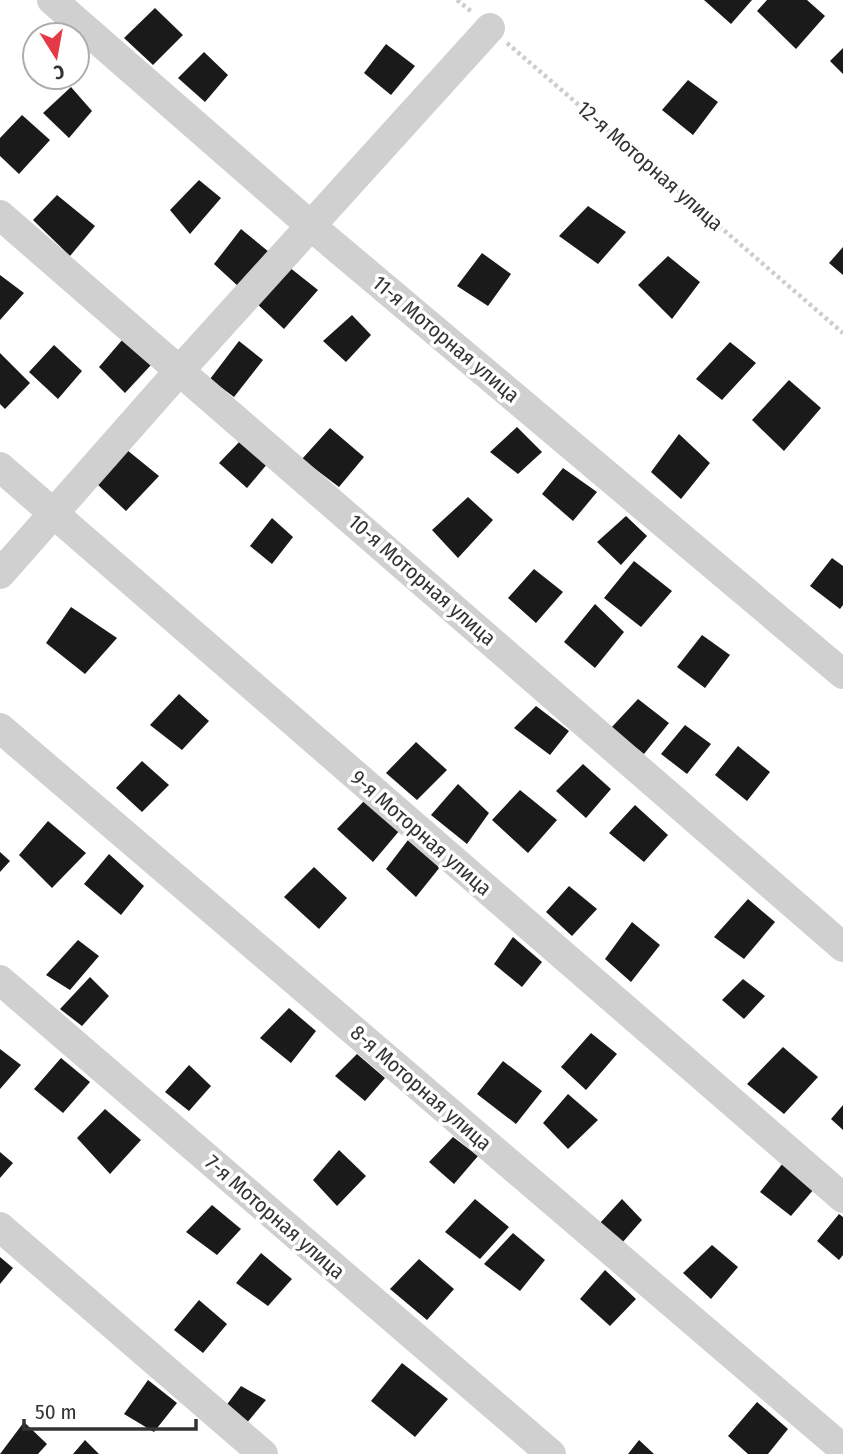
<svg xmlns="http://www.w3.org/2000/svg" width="843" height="1454" font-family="'Fira Sans Condensed',sans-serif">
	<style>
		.building { fill: #1a1a1a }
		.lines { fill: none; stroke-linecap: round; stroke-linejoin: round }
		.path { stroke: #cdcdcd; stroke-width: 4.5; stroke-dasharray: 3.5 3.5; stroke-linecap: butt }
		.minor { stroke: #d0d0d0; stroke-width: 30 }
		.labels { text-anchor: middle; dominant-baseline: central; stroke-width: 7; stroke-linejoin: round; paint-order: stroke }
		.street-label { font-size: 21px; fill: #333; stroke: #fff }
	</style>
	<rect width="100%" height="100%" fill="#fff"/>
	<!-- building -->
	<path class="building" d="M704,0h48l-21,24z
		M767,0h40l18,16 -29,33 -39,-38z
		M155,8l28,27 -30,30 -29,-27z
		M386,44l29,22 -24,29 -27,-22z
		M843,48v26l-13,-13z
		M204,52l24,23 -23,27 -27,-24z
		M688,80l30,22 -25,33 -31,-25z
		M71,87l21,24 -23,27 -26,-25z
		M22,115l28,25 -31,34 -19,-18v-18z
		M199,180l22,18 -31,36 -20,-24z
		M57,195l38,31 -25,30 -37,-36z
		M588,206l38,26 -28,32 -39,-28z
		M241,229l28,23 -30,35 -25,-23z
		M843,247v28l-14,-12z
		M482,253l29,21 -23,32 -31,-20z
		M668,256l32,26 -28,37 -34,-34z
		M289,267l29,23 -34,39 -29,-27z
		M0,275l24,18 -24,27z
		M352,315l19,20 -25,27 -23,-21z
		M123,339l28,26 -26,28 -26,-26z
		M239,341l24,19 -29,37 -24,-18z
		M730,342l26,21 -34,37 -26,-21z
		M54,345l28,26 -24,28 -29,-27z
		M0,353l30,30 -25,26 -5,-5z
		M789,380l32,28 -37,43 -32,-31z
		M517,427l25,25 -24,22 -28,-22z
		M330,428l34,29 -25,30 -37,-28z
		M679,434l31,29 -29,36 -30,-27z
		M241,440l27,23 -21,25 -28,-25z
		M127,450l32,26 -33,35 -29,-27z
		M563,468l34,24 -24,29 -31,-27z
		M468,497l25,23 -35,38 -26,-28z
		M626,516l21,20 -26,29 -24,-23z
		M272,518l21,19 -21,27 -22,-18z
		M832,558l11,8v39l-3,4 -30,-23z
		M634,561l38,30 -31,36 -37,-29z
		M534,569l29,23 -27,31 -28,-25z
		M595,604l29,28 -29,36 -31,-26z
		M71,607l46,31 -32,36 -39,-31z
		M702,635l28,20 -25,33 -28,-21z
		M179,694l30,27 -27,29 -32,-25z
		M638,699l31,24 -25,31 -33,-26z
		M536,706l33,25 -19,24 -36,-27z
		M685,725l26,19 -24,30 -26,-20z
		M416,742l31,28 -30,30 -31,-27z
		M738,746l32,26 -23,29 -32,-26z
		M142,761l27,24 -27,27 -26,-24z
		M583,764l28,25 -25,29 -30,-27z
		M458,784l31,29 -22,31 -36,-29z
		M520,790l37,30 -29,33 -36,-33z
		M365,800l35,30 -27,32 -36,-33z
		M635,805l33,30 -24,27 -35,-29z
		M48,821l38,32 -34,35 -33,-33z
		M408,840l32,27 -24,30 -30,-28z
		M0,852l10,9 -10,11z
		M109,854l35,32 -23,29 -37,-31z
		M314,867l33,31 -28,31 -35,-32z
		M569,886l28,23 -25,27 -26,-24z
		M748,899l27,23 -31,37 -30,-22z
		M632,922l28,23 -29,37 -26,-23z
		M513,937l29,25 -20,25 -28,-23z
		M78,940l21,16 -29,34 -24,-15z
		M90,977l19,19 -27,30 -22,-17z
		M743,979l22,17 -21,23 -22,-19z
		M289,1008l27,23 -25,32 -31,-25z
		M591,1033l26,21 -31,36 -25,-23z
		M783,1047l35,30 -34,37 -37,-30z
		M0,1049l21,16 -21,24z
		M357,1054l28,24 -20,23 -30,-25z
		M61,1058l29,24 -27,31 -29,-24z
		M503,1061l39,30 -26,33 -39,-30z
		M189,1065l22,21 -22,25 -24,-19z
		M568,1094l30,26 -30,29 -25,-26z
		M843,1105v25l-12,-11z
		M105,1109l36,31 -31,34 -33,-36z
		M453,1137l25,19 -24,28 -25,-22z
		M339,1150l27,26 -29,30 -24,-26z
		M0,1152l13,11 -13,15z
		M783,1163l31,26 -23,27 -31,-24z
		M475,1199l34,28 -29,32 -35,-27z
		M622,1199l20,21 -20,23 -22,-20z
		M212,1205l29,24 -24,26 -31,-23z
		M839,1214l4,3v38l-4,5 -22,-19z
		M513,1233l32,27 -25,31 -36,-27z
		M712,1245l26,22 -27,32 -28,-26z
		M261,1253l31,26 -24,27 -32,-23z
		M0,1257l13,11 -13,16z
		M419,1259l35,30 -27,31 -37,-31z
		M605,1270l31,29 -26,27 -30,-27z
		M199,1300l28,24 -24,29 -29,-23z
		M402,1363l46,36 -33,38 -44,-36z
		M148,1380l29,23 -23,29 -30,-18z
		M241,1386l25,14 -21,25 -20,-18z
		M757,1402l31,27 -20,25h-20l-20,-18z
		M24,1422l23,22 -9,10h-38z
		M85,1440l14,14h-26z
		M639,1440l15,14h-26z"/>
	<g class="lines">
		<!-- path -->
		<path class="path" d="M457,0l15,12
			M507,43l336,290"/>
		<!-- minor -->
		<path class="minor" d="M52,0l259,226 532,448
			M0,215l843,732
			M0,467l843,731
			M0,574l180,-204 310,-342
			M0,728l843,721
			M0,980l551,474
			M0,1227l263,227"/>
	</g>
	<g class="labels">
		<!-- street labels -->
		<g class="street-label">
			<text transform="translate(650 166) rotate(41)">12-я Моторная улица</text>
			<text transform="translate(446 339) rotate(40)">11-я Моторная улица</text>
			<text transform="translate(422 580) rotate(41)">10-я Моторная улица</text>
			<text transform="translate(421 833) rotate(41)">9-я Моторная улица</text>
			<text transform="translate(421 1088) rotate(41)">8-я Моторная улица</text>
			<text transform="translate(275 1217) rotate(41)">7-я Моторная улица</text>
		</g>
	</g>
	<!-- north arrow -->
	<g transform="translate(56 56) rotate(169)"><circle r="33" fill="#ffffff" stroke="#adadad" stroke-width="2"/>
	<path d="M0-5L12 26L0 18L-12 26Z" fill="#e63946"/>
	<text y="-10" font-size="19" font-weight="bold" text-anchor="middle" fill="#333333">С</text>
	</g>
	<!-- scale -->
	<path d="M24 1419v10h172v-10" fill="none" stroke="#333333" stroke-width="3.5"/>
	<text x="35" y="1419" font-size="21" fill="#333333" stroke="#ffffff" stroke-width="5" paint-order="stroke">50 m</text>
</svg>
